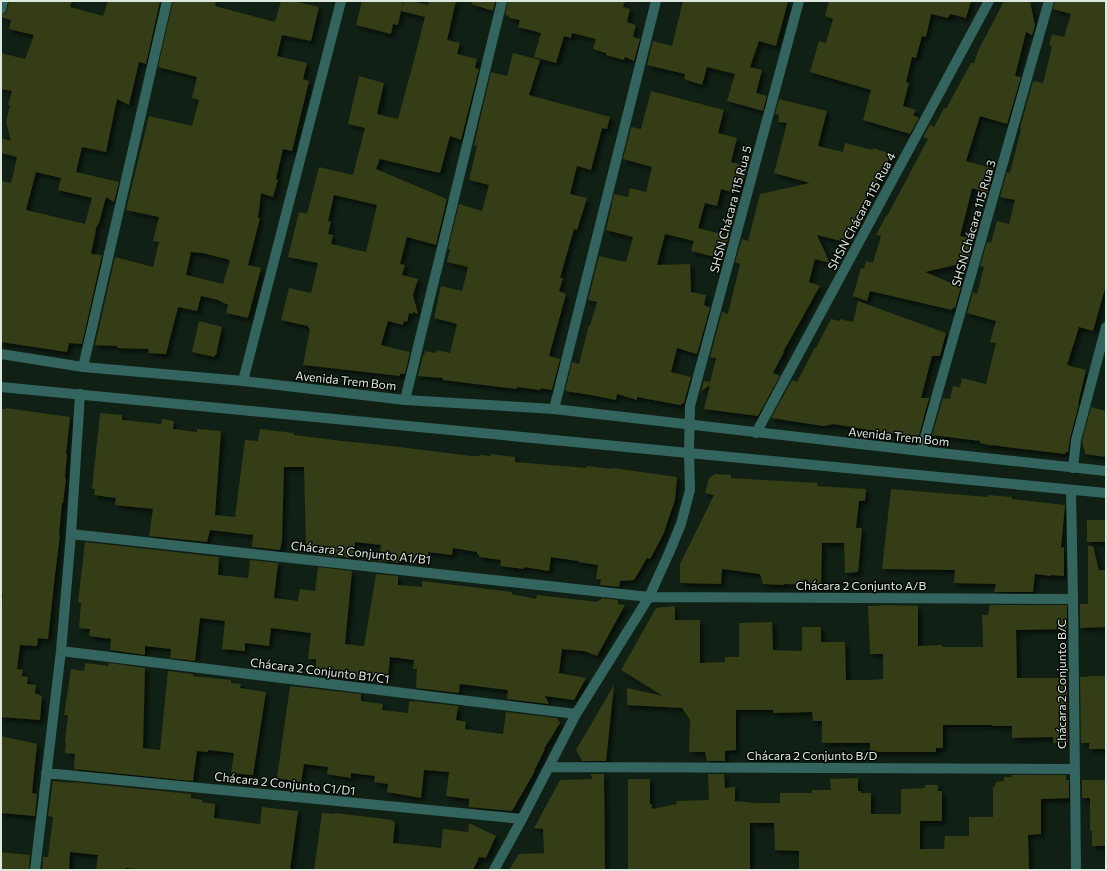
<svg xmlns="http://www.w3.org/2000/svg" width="1107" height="871" font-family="Commissioner,sans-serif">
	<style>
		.building { fill: #343c14; fill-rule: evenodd; filter: url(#shadow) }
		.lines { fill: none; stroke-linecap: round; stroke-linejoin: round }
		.minor { stroke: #33645e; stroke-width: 10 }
		.tertiary { stroke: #33645e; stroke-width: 10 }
		.labels { text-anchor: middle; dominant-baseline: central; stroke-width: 3; stroke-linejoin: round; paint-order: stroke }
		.street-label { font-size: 12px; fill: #dde8df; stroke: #030804 }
	</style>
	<defs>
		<filter id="shadow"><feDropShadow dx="3.5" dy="3.5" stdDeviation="2" flood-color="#0009"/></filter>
	</defs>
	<rect width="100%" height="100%" fill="#102014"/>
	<!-- building -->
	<path class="building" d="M9,1h63l-2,6 33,9 5,-15h52l-14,63 -7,-2 -10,43 -12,-6 -11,53 -24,-5 -6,25 43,10 -5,20 -8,-5 -7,26 -3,5 -1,7 -4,19 11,1 -20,89 -13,-1 -2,9 -66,-10v-161l10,2 6,-26 -16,-4v-15l10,3 -5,-19 4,-17h-2l4,-14 -11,-2v-36l24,6 9,-24 -25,-6 2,-9 -10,-3v-2l5,-2zM36,172l25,6 -3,12 34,8 -7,26 -59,-14z
		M173,1h43l-1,5 60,16 6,-21h12l26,6 -8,34 -29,-6 -5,21 30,7 -4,16 6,2 -17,70 -9,-2 -7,30 2,1 -5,17 -12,-4 -3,25h2l-12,47 13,3 -13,50 -22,-5 2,-8 -10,-5 -17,-4 -4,15 -19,-4 -12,47 -18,-1 1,-4 -32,-1v-2l-22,-1 20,-88 38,10 6,-25 -6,-1 6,-24 -33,-7 23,-94 43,10 7,-26 -7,-2 5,-21 -39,-10zM191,252l12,1 27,7 -7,24 -37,-9z
		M362,1h41l-5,24 -5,-1 -2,10 -35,-9z
		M404,1h6l18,4 1,-4h27l-9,39 13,3 -3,11 20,5 -2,9 4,1 -18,71 -11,-4 -10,37 -60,-14 -4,10 71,30 -11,46 -29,-8 -7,27 5,1 -3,10 16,4 -5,16 5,19 -5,-2v2l-4,-1 -2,9 -3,-1 -1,4 -15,-4 -7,24 29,7 -5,22h-5v2l-97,-11 7,-36 -2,-1v-2l-27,-6 8,-32 22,5 7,-30 -30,-6 11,-45 8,2 12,-47 34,8 12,-47 -17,-4 11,-48 25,7 -7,31 21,5 15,-55 12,-47 -24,-6zM334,195l43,10 -11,47 -35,-8 2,-9 -5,-1 3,-12 -3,-1z
		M472,1h23l-2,10 -21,-7z
		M508,1h117l-2,6 7,2 -3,13 9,3 -3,12 7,2 -6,22 -9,-4 -1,3 -18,-5v-2l-13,-4 3,-10 -24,-6 -1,5 -7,-2 -8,27 -22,-6 7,-24 -23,-6 2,-7 -11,-2v-2l-4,-1z
		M683,1h105l-12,45 -17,-5 -9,26 12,3 -6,23 11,3 -4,15 -36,-10 8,-27 -28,-7 -5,18 -18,-6 1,-5 -38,-9 6,-24 19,5z
		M829,1h142l-5,17 -16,-4 -2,4 -17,-4 -5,23 -4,-1 -6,22 -4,-1 -6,25 3,1 -6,23 13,4 -3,5 6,3 -9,16 -47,-14 8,-30 -61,-18 9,-31 7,2 7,-24 -8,-3z
		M1004,1h26l5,25 -3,9 -6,-3 -11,44 6,1 -14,47 -27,-8 -14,45 28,8 -6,24 -16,-5 -6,25 -6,23 14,3 -6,24h-4l-39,9 36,15 -6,21h-2l-1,2 -82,-19 -3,10 -14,-5 8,-28 3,1 2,-8 7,2 8,-27 -5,-1 10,-19h1l41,-77 -5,-2 7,-12 4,2 10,-19 2,1 25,-46h3l4,-12z
		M1055,1h51v284l-13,46 -14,-4 -12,38 19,5 -8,34h1l-9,34 -2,14h-2l-1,2 -59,-7 -13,-2v1l-13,-3v-2l-48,-6 11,-37 7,1 3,-13 7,1 2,-9 24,6 10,-41 -6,-1 6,-21 -29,-8 6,-21 4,2 7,-27 -4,-1 7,-24 4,1 6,-22 12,3 6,-24 -15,-3 7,-25 3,1 11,-44 -1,-1 13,-47 10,2 9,-36 -3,-2 3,-11 12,3 7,-23 -18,-5z
		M513,53l27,7 -11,35 81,22 -3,12 -5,-1 -11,42 -14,-4 -7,28 17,4 -10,32 -3,-1 -14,49h3l-4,13 7,3 -17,62 11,3 -8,31 -11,-2 -1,2 -23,-3v2l-74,-9v-2l-25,-2 5,-21 1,1 1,-5 11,2 1,-3 13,3 7,-29 -23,-6 7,-32 21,5 6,-24 -21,-5 3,-13h-2l11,-45 23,7 7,-26 -20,-5 8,-34 -3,-1 17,-73 16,4z
		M651,91l73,19 -6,23 19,5 -6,24 17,4 -3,11 -10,16 -14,-4 -4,17 -12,-3 -7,25 31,8 -6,23 -32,-8 3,-10 -29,-7 -8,31 33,-1 1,28 15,3 -2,10 6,3 -13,46 -20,-6 -6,24 20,5 -7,26 -4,2 -43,-8v3l-20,-6 -1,6 -25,-5 -26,-4 7,-29 7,2 10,-39 1,1 7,-24 -9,-2 11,-44 27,6 7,-25 -27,-7 8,-36 14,3 2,-9 16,4 6,-25 -29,-8 8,-32 10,2z
		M779,99l48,12 -9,35 25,6 2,-9 28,7v-2l19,6 -22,40h-1l-7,12 -6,24 -5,-1 -6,13 -28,-7 13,28 -15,-4 -6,23 11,4 -37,66h1l-11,21 7,3 -22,40 -54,-7 6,-24 -9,6 3,-10 6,1 6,-24 -6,-1 12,-45 6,2 12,-50 -5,-2 7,-23 6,2 12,-47 50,-11 -36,-10 13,-50 -9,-1 1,-7 -4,-1z
		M858,301l88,32 -6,23h-8l-11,42h8l-11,41 -23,-4v-1l-62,-10 -9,2 -53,-8 21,-38 5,2 18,-35 1,1 15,-29 9,2v-2l13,3z
		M199,321l23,6 -6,28h-1l-1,2 -22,-5z
		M1091,407l15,4v46l-21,-3v-4h-1l-2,-9z
		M6,408l64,9 -4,37h1l-2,24 1,1 -3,24h-1l-3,32h1l-5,40 -7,64 -10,-1 -1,8 -17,-1 -3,24 6,1 -1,6 6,1 -1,7 9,1 -1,8 7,3 -2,24 -39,-3v-105l2,-18h-2v-185h5z
		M100,413l22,2v5l39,4 1,-5 12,2 -1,8 24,3v-3l24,2 -6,84 20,2 10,-77 13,1 2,-12 34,4v2l48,6 49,5 81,10h7l1,-1 11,1v-2l24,3v5l72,6v-2l25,3v-1l65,9 -2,23 -12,35 -13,24 -3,-1 -13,22 -14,1 -1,6 -19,-2 1,-6h-5l2,-14 -20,-3v-1l-27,-4 -2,14 -25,-4v2l-24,-3 1,-6 -22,-3v-2l-2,-1v-2l-24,-4 -1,7 -24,-3v7l-27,-3 -1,7 -22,-2 3,-16 -26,-3 -1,16 -35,-3 1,-8 -14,-2 -2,-78h-20l-2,74 -2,9 -28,-3 1,-12 -43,-5 -3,12 -58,-6 4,-27 -38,-4 1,-7 -22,-3 1,-6h-3z
		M715,474l16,1v3l87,5 -1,3 49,3 -1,12h-6l-3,27h6l-4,44 -13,1 -1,-30h-22l-1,42 -37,-1v1l-21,-1 -3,-10 -38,-5 -1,15 -41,-1v-19l34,-69 -9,-2 4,-15z
		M891,489l97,8v-2l24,2v2l53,6 -4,43 3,-1v29l-13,-1v1l-16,-2 -2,18h-39l2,-8 -42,-1 1,-13 -73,-1z
		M1087,520h19v22h-19z
		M85,542l134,15 -1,18 30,3 2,-18 28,3 -4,35 24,3 2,-12 15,2 3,-24 34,4 -7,73 19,2 12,-72 22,2v9l24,2v-6l90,11v2l24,5 1,-4 61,7v-2l3,1v-3l17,2v4l7,1 -28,51 -13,-5 -22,-2 -3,24 27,5 -12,22 -29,-4 4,8 -42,-5 1,-9 -48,-6 -1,9 -43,-5 1,-19h-4l1,-9 -24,-3 -2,19 -26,-3v8l-46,-5v-17h-8l3,-26 -40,-5 -2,18 -24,-3v8l-23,-2 3,-28 -25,-3 -5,43 -25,-3 1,-9 -26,-3v9l-35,-5 1,-11 -22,-3 1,-7 -11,-1 2,-25h-3z
		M1088,546h5l6,24h7v57l-26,1v-24h8z
		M889,605l29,1v40l24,-1v2h41l-1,-32h6l2,-10h77v23h-1v1l-50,1 1,48h50l1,65h-15v-6l-41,1v-12h-20v-1h-49v23h-7v4h-66v-9h-48v-22h-9l-1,-9 -39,1v-3h-37v40l-11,1v10h-18l-2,-9h-16l1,-32 -8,-12 -55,-3v-17l36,8 -42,-26 35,-62 19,-2v14h25v43l25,-1v-5h14v-34l33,-1 1,28 29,1v-24h19v15h24l1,38h24l13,-1v-25h-13l-2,-48z
		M85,663l23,3 1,-3 36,5 -2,80 17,2 8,-79 25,3v2l38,4v3l10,1 -1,4 26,4 -13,83 -22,-2 3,-20 -26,-3v2l-11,-1 -4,30 -119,-12 1,-15 -10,-1 1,-9 -1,-4 3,-25h-4l7,-46 13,2z
		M1088,676h18v73h-17v-6h-8l-1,-66h8z
		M614,685l-8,76h-24l-6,-11z
		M290,686l71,8v7l22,3 -1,6 26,3 1,-12 5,1v-1l44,5 -2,14 10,2 -1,7 38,5 3,-22 51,6 3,5 -16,26h1l-11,22h1l-23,40 -43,-4v-8l-23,-3 3,-24 -25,-2 -3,28 -34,-6 1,-8 -14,-2 1,-6 -24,-3v5l-24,-4 1,-7 -24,-3 -3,18 -24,-4z
		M1,736l36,8 -5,49 5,1 -2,22 -34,-3z
		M590,774h14l1,96h-96l10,-16 25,-1 -1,-24 -9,-1 26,-48 33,-1z
		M708,774h16l1,14 10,-1v14l21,2h24v-10h32v-3h19l-1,-11 28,-1v13h3v2h10v21h30v-25l24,-1v-3h13v6h4v30h-22v28h24l1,-13h24v-19h24v-30h2l1,-5 8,-1v-4h8v-2h54v5h3v18l-28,1v35l-13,1 1,35h-230v-19l-24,-1 -1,-27h-24v47h-122v-91h22v25h2v5l25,-5 -1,-3 33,-1z
		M1082,780h24v66h-14v-15h-2v-33h-8z
		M53,781l20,2v-1l118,12v4l11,2v2l13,2 -1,14 46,6 2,-17 36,4 -8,59h-144l-20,-2 -1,2h-29l2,-15 -28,-3 -1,18h-27l1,-13h5l5,-40 -5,-1z
		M322,813l13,1v-1l58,7v1l2,1 -2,21 48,5 2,-19 25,3 1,-9 27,13 -10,22 -7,-1 -6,13h-159z
		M1,852l29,3 -1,15h-28z"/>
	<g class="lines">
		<!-- minor -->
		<path class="minor" d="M1,9l2,-8
			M83,367l84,-366
			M243,381l98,-380
			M405,400l97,-399
			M554,409l102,-408
			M756,433l233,-432
			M921,451l128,-450
			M1073,468l3,-28 30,-113
			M1071,490l2,109 3,271
			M71,534l578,63 424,2
			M61,651l515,63
			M549,767l526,2
			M46,773l476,46
			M35,870l26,-219 10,-117 9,-140
			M494,870l28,-51 54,-105 73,-117 20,-44 12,-29 9,-34 -1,-38 1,-46 109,-405"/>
		<!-- tertiary -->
		<path class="tertiary" d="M1,354l82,13 160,14 162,19 149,9 367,42 185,20
			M1,387l1105,106"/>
	</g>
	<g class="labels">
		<!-- street labels -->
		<g class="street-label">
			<text transform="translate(730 209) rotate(-75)">SHSN Chácara 115 Rua 5</text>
			<text transform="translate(861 211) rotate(-62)">SHSN Chácara 115 Rua 4</text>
			<text transform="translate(973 223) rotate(-74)">SHSN Chácara 115 Rua 3</text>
			<text transform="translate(346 380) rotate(6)">Avenida Trem Bom</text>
			<text transform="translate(899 436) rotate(6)">Avenida Trem Bom</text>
			<text transform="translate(361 552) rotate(6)">Chácara 2 Conjunto A1/B1</text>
			<text x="861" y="585">Chácara 2 Conjunto A/B</text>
			<text transform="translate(320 670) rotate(7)">Chácara 2 Conjunto B1/C1</text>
			<text transform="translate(1061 684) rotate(-90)">Chácara 2 Conjunto B/C</text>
			<text x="812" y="755">Chácara 2 Conjunto B/D</text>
			<text transform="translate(285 783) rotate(6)">Chácara 2 Conjunto C1/D1</text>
		</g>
	</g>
	<!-- border -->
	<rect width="1107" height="871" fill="none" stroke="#dde8df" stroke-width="4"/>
</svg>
